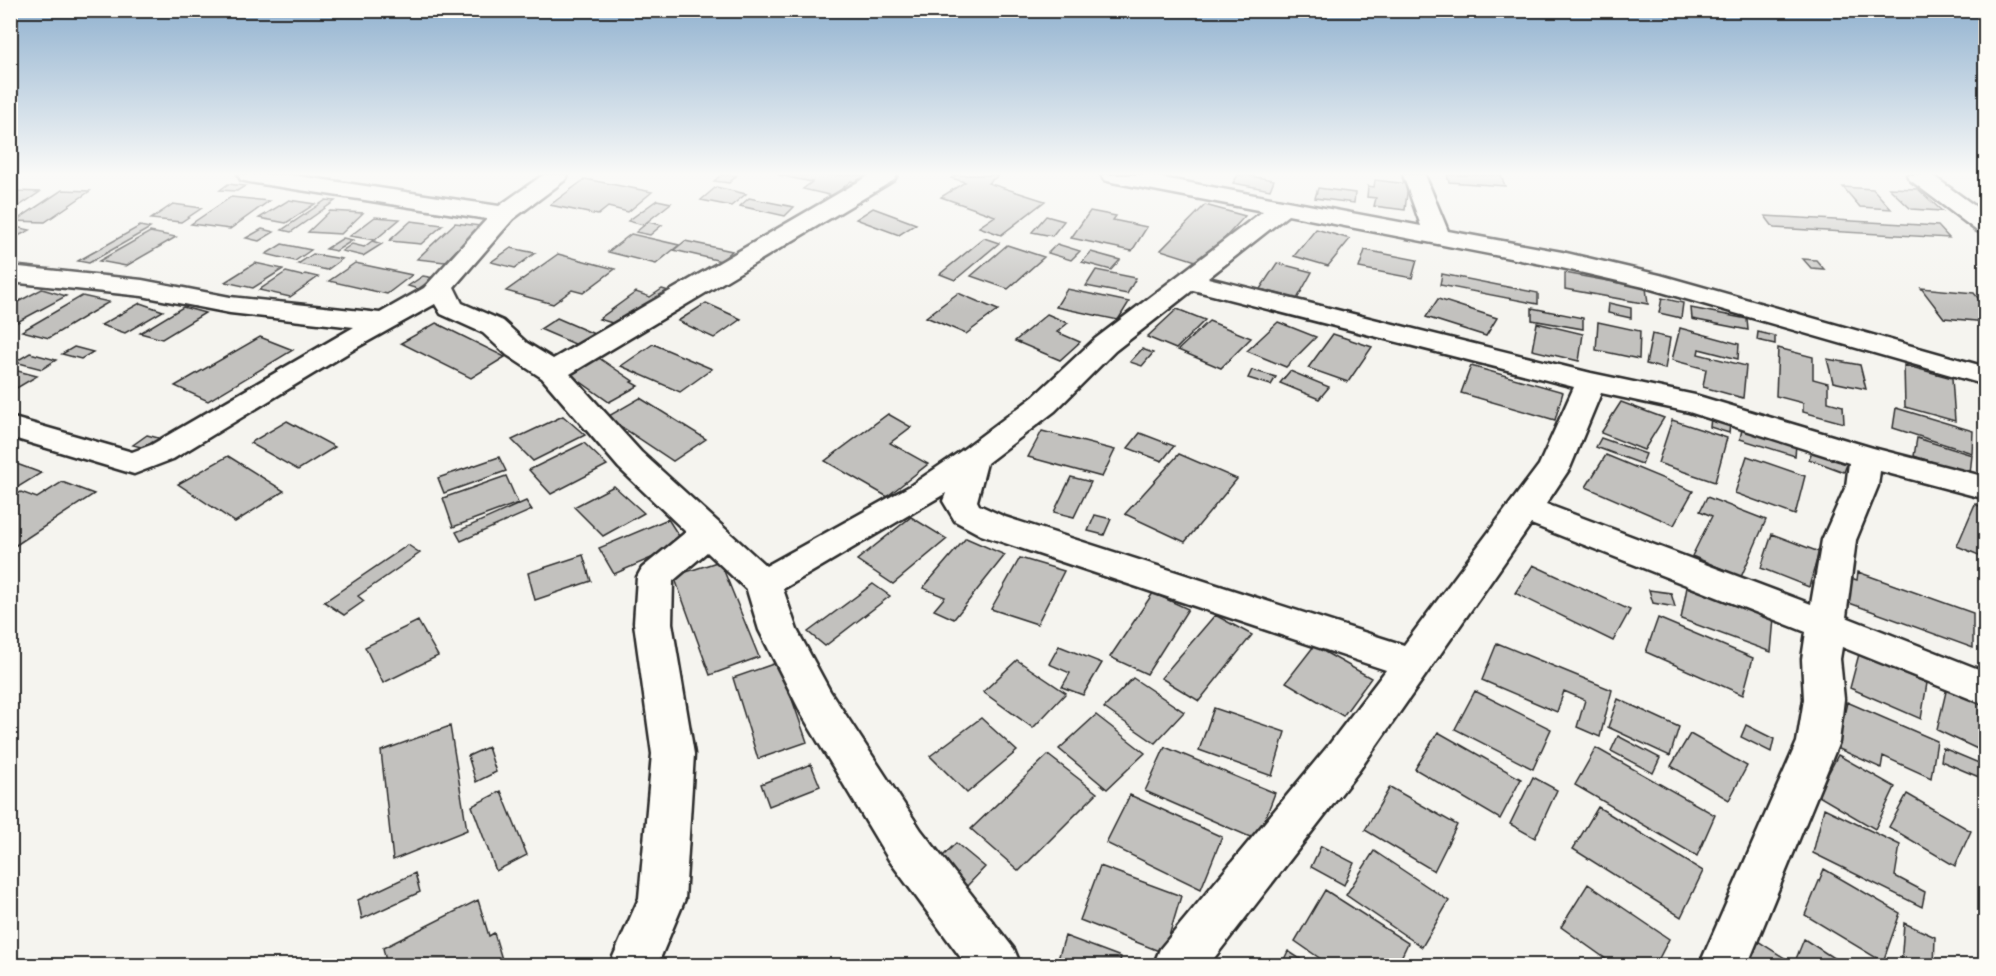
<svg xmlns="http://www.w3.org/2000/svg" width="1996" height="976" font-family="Itim,sans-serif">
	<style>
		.building { fill: #c2c1be; stroke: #2b2b2b; stroke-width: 1.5 }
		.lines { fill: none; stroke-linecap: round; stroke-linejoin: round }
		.minor-casing { stroke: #2b2b2b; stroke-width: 5 }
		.minor { fill: #fdfcf7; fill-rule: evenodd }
	</style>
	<rect width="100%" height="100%" fill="#f5f4ef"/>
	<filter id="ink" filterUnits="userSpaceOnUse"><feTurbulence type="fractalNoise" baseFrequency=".0167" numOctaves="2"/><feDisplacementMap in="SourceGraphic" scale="12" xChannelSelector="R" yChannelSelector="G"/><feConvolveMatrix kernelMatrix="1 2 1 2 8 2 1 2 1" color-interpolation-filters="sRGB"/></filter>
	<g filter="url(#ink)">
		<!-- building -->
		<path class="building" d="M721,175h16l-8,8 -15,-2z
			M778,175h90l-9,8 -8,-2 -18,15 -30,-7 9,-7z
			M956,175h43l-11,8 57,18 -44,34 -22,-8 16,-11 -54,-19 24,-15 -14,-4z
			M1238,175h6l30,5 -4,10 -37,-7z
			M1447,175h54l4,11 -56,-4z
			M585,179l67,13 -24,20 -20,-5 -10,8 -48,-10z
			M1375,180l33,4 -3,26 -31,-4 2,-8 -9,-1 1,-11 6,1z
			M228,184l17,2 -8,5 -17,-1z
			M716,187l30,7 -15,12 -30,-6z
			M1843,187l30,2 18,20 -31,-2z
			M1318,188l37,5 -1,10 -39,-5z
			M1889,188l29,1 24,22 -31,-2z
			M62,190l28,1 -45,31 -30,-1z
			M14,191l26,1 -30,20v-19z
			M231,197l38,4 -39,28 -39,-5z
			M749,198l45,9 -9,9 -45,-10z
			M289,200l26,4 -29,19 -27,-5z
			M326,200l9,1 -44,31 -9,-2z
			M657,200l14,3 -28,22 -15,-4z
			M173,204l29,4 -21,14 -30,-3z
			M1205,205l40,11 -43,47 -41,-13z
			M873,208l43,16 -17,11 -43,-16z
			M330,211l33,2 -22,21 -33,-2z
			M1090,211l26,5 -3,4 34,7 -15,24 -61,-13z
			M1046,216l18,5 -12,15 -20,-4z
			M1765,216l173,10 11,12 -175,-10z
			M375,217l25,2 -25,21 -25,-4z
			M411,221l32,4 -22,19 -32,-3z
			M648,222l14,3 -12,10 -14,-3z
			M455,223l26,3 -36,36 -28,-3z
			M10,226l20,4 -20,10z
			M140,226l10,2 -61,35 -11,-2z
			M262,229l12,3 -15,9 -13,-3z
			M1316,229l34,10 -22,27 -34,-10z
			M150,232l26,5 -50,29 -27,-5z
			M631,234l48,11 -23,19 -48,-12z
			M343,238l10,2 -17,11 -10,-2z
			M984,238l15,5 -44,37 -15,-6z
			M372,241l10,3 -19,12 -21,-5 10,-7 12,3z
			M685,241l47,10 -11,10 -47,-11z
			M282,244l29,6 -16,11 -29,-7z
			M1057,244l23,7 -9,9 -23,-7z
			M1007,245l37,12 -36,32 -37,-13z
			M511,248l24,5 -20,15 -24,-6z
			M1365,250l52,10 -5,18 -53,-10z
			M1091,252l29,8 -9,10 -29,-8z
			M313,254l29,5 -15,11 -29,-6z
			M558,254l57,15 -32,24 -11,-3 -19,14 -47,-13z
			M1803,259l13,1 8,9 -13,-1z
			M255,263l28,6 -30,19 -28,-6z
			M355,263l57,12 -25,19 -58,-13z
			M1277,263l35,9 -15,27 -37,-10z
			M1096,270l40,8 -9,16 -41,-8z
			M286,272l16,4 3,-2 13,3 -28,20 -31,-7z
			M1565,273l81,15 2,16 -83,-15z
			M1442,274l96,19v11l-98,-19z
			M423,276l11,2 -16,11 -10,-3z
			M1921,288l53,5 12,15v14l-42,-4z
			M42,289l24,7 -56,30v-20z
			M662,289l7,2 -47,35 -23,-7 37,-27 14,5z
			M1067,289l62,13 -11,18 -62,-13z
			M958,293l40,17 -32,24 -40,-17z
			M82,296l27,6 -60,36 -27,-7z
			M1662,298l21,5 -2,15 -22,-5z
			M1438,299l59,19 -11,18 -60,-19z
			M140,303l23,8 -38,22 -24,-8z
			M706,303l35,16 -27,19 -36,-17z
			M1609,303l22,5v10l-23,-5z
			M183,307l22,6 -43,26 -22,-6z
			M1532,308l51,10v11l-51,-9z
			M1691,308l56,11 1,11 -56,-11z
			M1177,309l28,11 -29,29 -29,-12z
			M1047,314l21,9 -11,9 23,10 -20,18 -45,-19z
			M557,318l44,19 -17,11 -44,-19z
			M1209,321l42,17 -30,30 -43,-18z
			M1278,322l38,15 -30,30 -39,-16z
			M1598,322l42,9 -1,28 -43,-9z
			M436,323l69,34 -34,21 -70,-35z
			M1537,323l46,11 -4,27 -47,-11z
			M1680,328l59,16 -1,15 -39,-10 -1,5 48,12 -3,32 -40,-11 3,-18 -34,-9z
			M1758,332l17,4v8l-18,-4z
			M1333,334l39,13 -24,35 -40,-14z
			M1652,334l18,4 -5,31 -19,-5z
			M260,337l33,13 -85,51 -33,-15z
			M653,344l59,25 -32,23 -59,-26z
			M74,347l19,5 -12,7 -19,-5z
			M1778,348l35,9v22l15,4v19l15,4 1,17 -41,-11v-9l-27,-7z
			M1142,349l11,4 -11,13 -12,-4z
			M30,353l26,7 -14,9 -27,-7z
			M593,354l40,27 -2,1 7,4 -29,16 -45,-32z
			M1827,359l33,6 6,24 -33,-7z
			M1904,365l48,13 3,43 -50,-14z
			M1471,366l92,26 -8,28 -94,-27z
			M10,369l27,7 -27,16z
			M1252,370l24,7 -5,8 -23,-7z
			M1290,371l39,16 -10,12 -39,-16z
			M640,398l66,41 -33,22 -66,-44z
			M1621,402l43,16 -20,32 -43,-17z
			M1896,408l77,23 -1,22 -79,-25z
			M888,414l23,13 -21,16 38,21 -39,31 7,3 -3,2 -68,-39z
			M563,416l22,19 -52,26 -21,-21z
			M1711,417l19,6 -1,10 -19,-6z
			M1672,420l55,18 -12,44 -57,-19z
			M287,421l48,26 -37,23 -48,-27z
			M1742,429l54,16 -1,11 -55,-17z
			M1042,431l73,19 -13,27 -74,-20z
			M1140,433l34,13 -12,15 -34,-13z
			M147,435l19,5 -13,10 -20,-5z
			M1601,438l45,16 -4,10 -46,-17z
			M1917,438l55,17 -2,19 -56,-18z
			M584,443l23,22 -56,29 -22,-24z
			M1813,449l35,13 -4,10 -35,-13z
			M1179,454l58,25 -52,63 -60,-28z
			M1606,455l87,36 -19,34 -88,-38z
			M228,456l56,35 -49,31 -57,-38z
			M1747,456l58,20 -10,39 -60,-22z
			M499,457l7,14 -62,22 -6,-15z
			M14,463l27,10 -31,19v-27z
			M506,476l12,27 -65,24 -10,-29z
			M1071,477l20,5 -17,35 -20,-5z
			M62,482l32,12 -84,55v-51l11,-6 16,6z
			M614,486l30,27 -41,23 -29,-29z
			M1707,497l59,23 -25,57 -49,-21 20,-40 -12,-5z
			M526,501l6,9 -71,31 -5,-9z
			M1975,504l11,5v49l-29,-12z
			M1095,515l16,4 -7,16 -16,-4z
			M911,517l36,22 -54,45 -36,-24z
			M668,519l16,25 -70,30 -15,-26z
			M1772,534l47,18 -10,35 -48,-19z
			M966,538l39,17 -51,64 -20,-9 11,-13 -22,-9z
			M408,545l12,8 -62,43 6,5 -20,14 -20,-13z
			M583,555l8,26 -56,19 -7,-27z
			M1020,558l44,13 -27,53 -46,-15z
			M720,561l39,96 -49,18 -36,-99z
			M1533,565l97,45 -17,31 -98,-48z
			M1858,572l115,41v35l-132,-48 4,-24 12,4z
			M873,584l17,12 -65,50 -17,-14z
			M1687,587l87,31 -3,34 -90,-33z
			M1649,590l22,3 4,14 -22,-4z
			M1153,593l35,16 -41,65 -37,-17z
			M1215,615l37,20 -53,66 -38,-23z
			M1658,618l95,40 -10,37 -97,-43z
			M418,621l20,35 -55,27 -18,-36z
			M1497,643l115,47 -12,47 -23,-10 8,-27 -21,-9 -7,21 -75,-32z
			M1059,646l43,17 -19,32 -21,-8 8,-14 -21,-9z
			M1314,646l57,32 -28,38 -57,-34z
			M1859,654l68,29 -6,36 -71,-31z
			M1017,660l49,33 -33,35 -50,-36z
			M779,662l28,80 -49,17 -25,-81z
			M1133,678l51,34 -29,31 -51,-35z
			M1948,683l38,17v53l-49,-23z
			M1475,691l76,38 -18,40 -78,-40z
			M1618,699l61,28 -9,29 -62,-29z
			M1847,702l90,39 -6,37 -48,-22 -2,12 -44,-20z
			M1214,708l71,24 -13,44 -73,-26z
			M1096,715l49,38 -38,36 -48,-40z
			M981,718l36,33 -50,42 -37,-37z
			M1746,725l28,14 -3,13 -30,-15z
			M450,726l17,104 -74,30 -12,-109z
			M1438,732l83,47 -21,40 -85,-50z
			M1690,734l57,32 -18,34 -58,-34z
			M1618,736l42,22 -7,15 -42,-22z
			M488,747l8,25 -20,10 -8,-26z
			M1165,747l110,46 -18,47 -112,-49z
			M1596,748l119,67 -18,41 -122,-71z
			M1943,748l43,18v14l-45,-19z
			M1048,755l49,38 -78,78 -48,-42z
			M1838,755l57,32 -20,42 -58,-34z
			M811,764l9,22 -51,20 -8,-22z
			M1533,777l24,13 -22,48 -25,-14z
			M1390,787l67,38 -23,46 -69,-41z
			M501,791l26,64 -31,16 -24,-65z
			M1907,794l64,37 -16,35 -66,-39z
			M1130,795l92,42 -21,52 -95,-46z
			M1598,807l105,64 -22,46 -108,-68z
			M1824,808l76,37 -5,31 30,16 -3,15 -109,-54z
			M956,843l29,24 -18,19 -30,-24z
			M1321,846l33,17 -10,22 -33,-18z
			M1374,851l75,50 -27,46 -76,-52z
			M1100,866l81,30 -17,57 -84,-33z
			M1824,869l76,44 -17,49 -78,-47z
			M415,873l5,19 -58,27 -4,-19z
			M1588,884l81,55 -14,27h-39l-55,-39z
			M1325,890l83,53 -11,23h-66l-36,-25z
			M478,900l11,36 5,-3 10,33h-117l-4,-18z
			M1904,923l31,14 -1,29h-33z
			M1983,935l3,1v22l-7,-4z
			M1065,936l56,21 -2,9h-63z
			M1804,939l42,27h-91l-6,-4 9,-21 36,23z
			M1288,951l23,15h-30z"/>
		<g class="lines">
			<defs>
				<path id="minor" d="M238,175h54l207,31 44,-31h25l-3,5 -52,39 -59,68 8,16 41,18 24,22 26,16 317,-184h27l-3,5 -324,194 71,78 125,114 144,-80 51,-35 72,-54 62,-58 168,-128 -151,-29 -8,-2 -3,-5h46l274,51 -18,-51h22l23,56 114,21 98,23 326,92v18l-342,-98 -82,-19 -274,-53 -80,63 383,95 104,22 178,53 113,29v22l-106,-28 -2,15 -22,54 -10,77 140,55v33l-144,-58 -2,12 4,40 -5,43 -92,224h-48l98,-224 7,-43 -2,-40 4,-27 -275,-108 -173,248 -150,194h-55l7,-17 168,-203 58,-76 -405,-135 -26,-14 -12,-20 3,-8 -163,96 14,41 33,61 91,139 93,119 7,17h-54l-78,-106 -87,-145 -43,-85 -12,-40 -40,-38 -34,29 -1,42 22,131 -9,145 -28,67h-48l30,-68 13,-144 -18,-131 3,-46 5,-9 44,-36 -67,-64 -77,-90 -35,-23 -24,-22 -42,-19 -6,-10 -79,44 -183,111 -39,15 -124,-37v-20l122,35 19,-7 203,-118 -124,-14 -88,-17 -132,-14v-16l132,14 88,17 150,16 44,-25 63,-69 -238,-37 -8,-2zM1193,290l381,97 -35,78 -135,180 -399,-128 -26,-12 -2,-4 10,-38 68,-52 60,-60zM1601,393l88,19 160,51 -3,23 -24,54 -11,64 -265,-100 24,-36z
					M1907,175h25l54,39v19l-9,-2 -67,-51z"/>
			</defs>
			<!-- minor casing -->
			<use href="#minor" class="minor-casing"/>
			<!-- minor -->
			<use href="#minor" class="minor"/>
		</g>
	</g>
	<!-- sky -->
	<linearGradient id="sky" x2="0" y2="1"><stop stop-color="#90b1cf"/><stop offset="0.56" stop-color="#fafaf8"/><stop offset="1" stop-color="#fafaf8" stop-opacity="0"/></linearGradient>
	<rect width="1996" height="311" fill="url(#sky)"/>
	<!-- margin -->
	<rect width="1996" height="976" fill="none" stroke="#fdfcf7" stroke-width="36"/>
	<rect x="18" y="18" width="1960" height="940" fill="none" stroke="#2b2b2b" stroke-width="2" filter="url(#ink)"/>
</svg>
